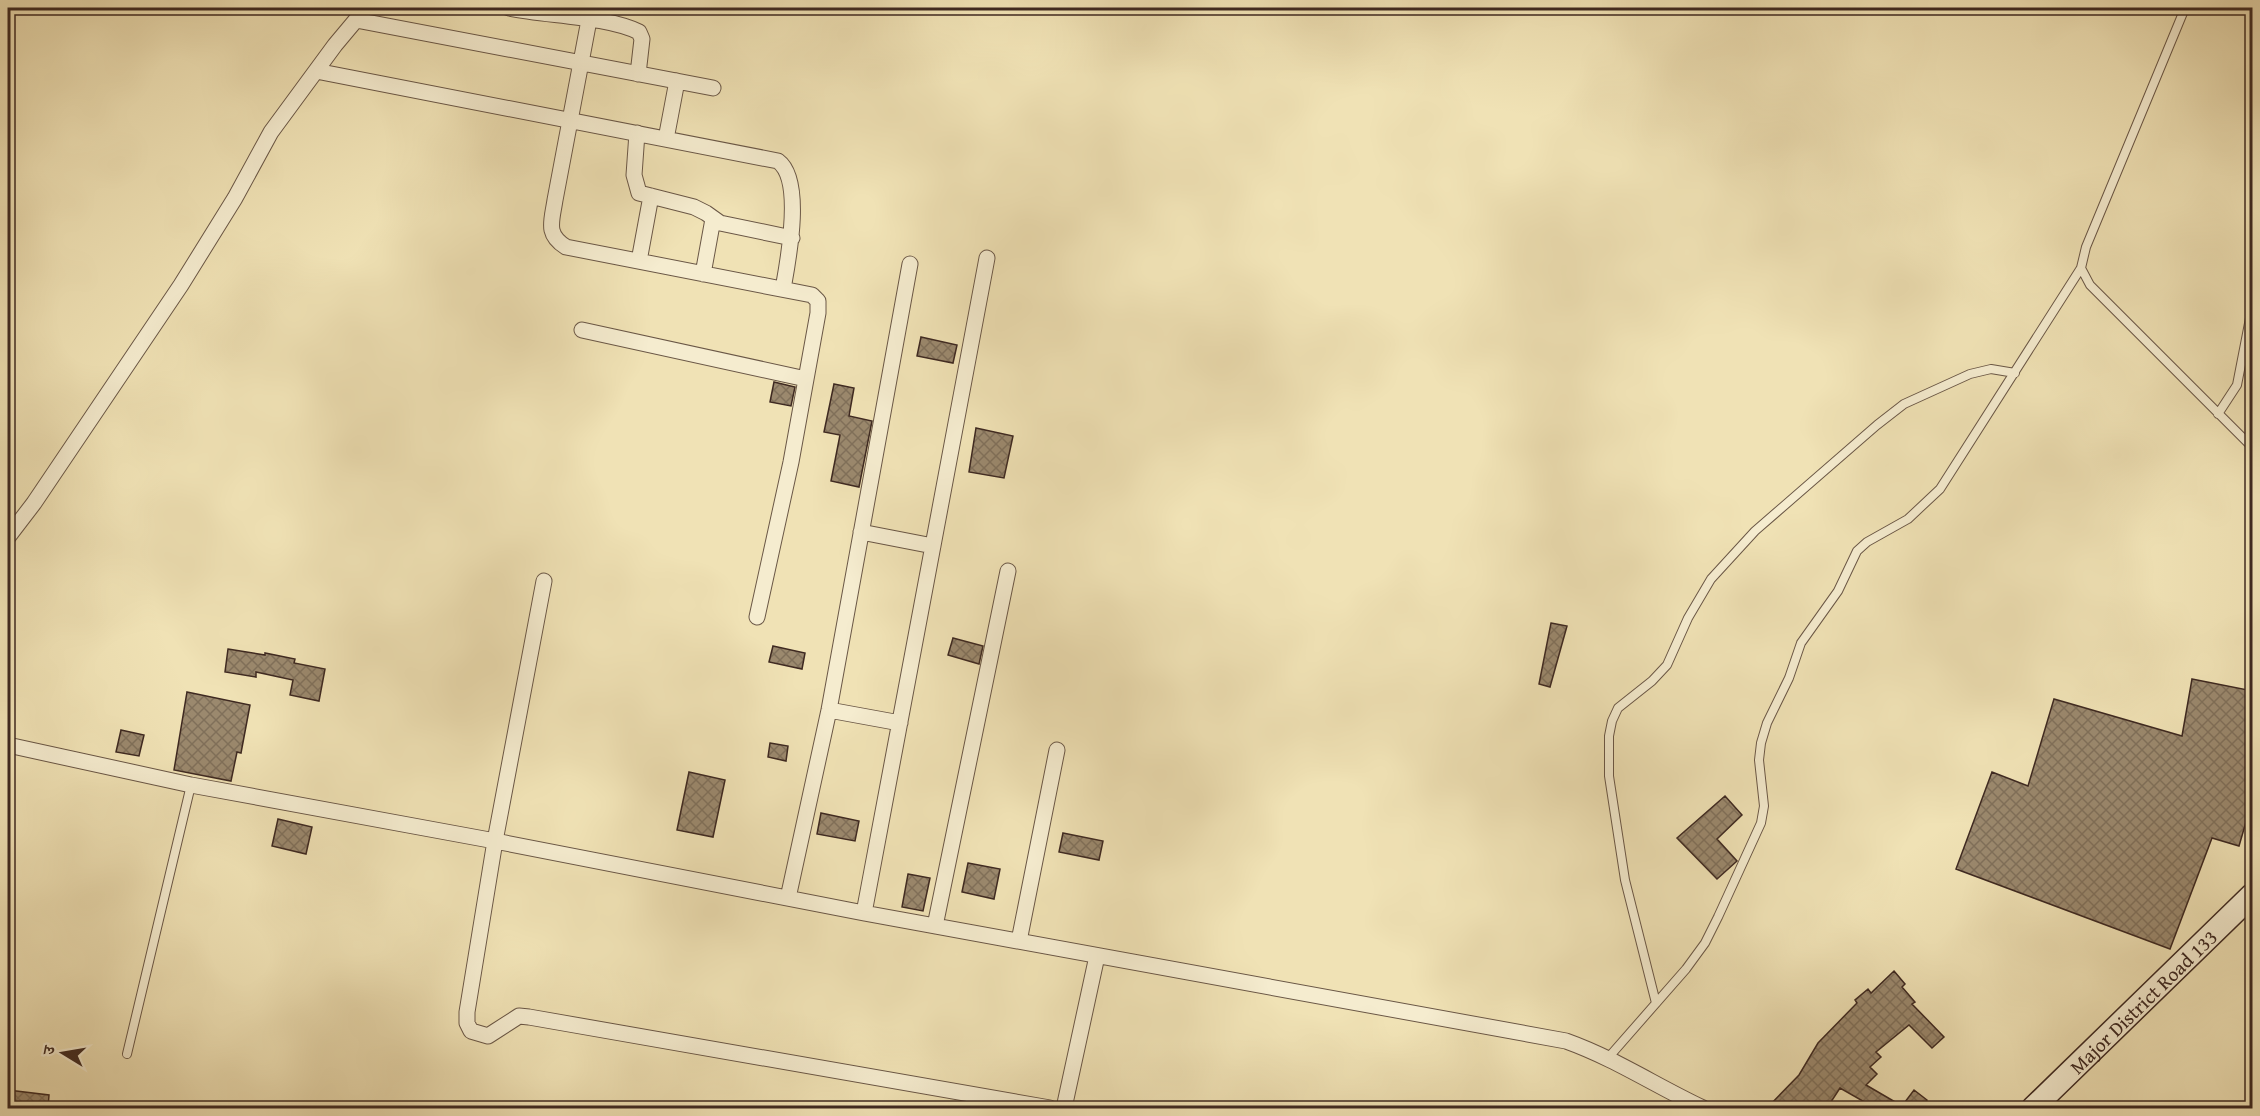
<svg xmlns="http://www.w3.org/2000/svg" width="2260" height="1116" font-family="'Gentium Book Plus','Noto Serif Devanagari',serif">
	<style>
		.building { fill: url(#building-cross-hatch); stroke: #3e2921; stroke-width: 1.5 }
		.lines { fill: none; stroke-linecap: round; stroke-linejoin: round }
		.lane-casing { stroke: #6a5746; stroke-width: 10 }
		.street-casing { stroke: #6a5746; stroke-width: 17 }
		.secondary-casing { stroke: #3e2921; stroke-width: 25 }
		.lane { stroke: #f5eccf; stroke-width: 8 }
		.street { stroke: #f5eccf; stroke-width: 15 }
		.secondary { stroke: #f5eccf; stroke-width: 22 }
		.labels { text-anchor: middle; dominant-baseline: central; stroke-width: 5; stroke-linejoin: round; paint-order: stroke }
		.street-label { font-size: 20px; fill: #3e2921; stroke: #f5eccf }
	</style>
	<defs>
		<pattern id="building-cross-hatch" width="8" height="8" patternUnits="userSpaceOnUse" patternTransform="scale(1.5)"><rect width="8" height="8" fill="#9b896e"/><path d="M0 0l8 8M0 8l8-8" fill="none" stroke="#80705a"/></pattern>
	</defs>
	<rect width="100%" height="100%" fill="#f0e2b5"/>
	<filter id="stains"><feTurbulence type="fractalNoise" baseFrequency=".00333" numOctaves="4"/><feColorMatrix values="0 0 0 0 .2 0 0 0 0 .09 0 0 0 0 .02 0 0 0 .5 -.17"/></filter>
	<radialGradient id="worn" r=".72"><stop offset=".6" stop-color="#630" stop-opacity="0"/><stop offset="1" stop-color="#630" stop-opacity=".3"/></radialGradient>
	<!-- building -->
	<path class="building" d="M921,337l36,8 -4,18 -36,-7z
		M774,382l21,5 -4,19 -21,-4z
		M834,384l20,4 -5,28 23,5 -13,66 -28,-6 9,-46 -16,-3z
		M976,428l37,8 -9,42 -35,-6z
		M1551,623l16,3 -17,61 -11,-3z
		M953,638l30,8 -4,18 -31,-9z
		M773,646l32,7 -3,16 -33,-7z
		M228,649l37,6v-2l30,6 -1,4 31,6 -6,32 -29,-6 3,-15 -37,-8v5l-31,-5z
		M2192,679l61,12v107l-14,48 -27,-8 -42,111 -214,-80 36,-97 36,14 26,-87 128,37z
		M187,692l63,13 -9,48 -4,-1 -6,29 -57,-11z
		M121,730l23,5 -5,21 -23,-4z
		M770,743l18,3 -2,15 -18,-4z
		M689,772l36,8 -12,57 -36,-7z
		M1725,796l17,19 -25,24 20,22 -20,18 -40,-41z
		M821,813l38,8 -4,20 -38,-7z
		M278,819l34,8 -6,27 -34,-8z
		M1063,833l40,8 -4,19 -40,-8z
		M968,863l32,6 -6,30 -32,-7z
		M908,874l22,4 -7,33 -21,-4z
		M1894,971l11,13 -3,3 13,15 -3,2 32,33 -12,11 -23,-23 -33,27 5,5 -11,10 7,7 -11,11 36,21 12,-16 13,10 -7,8h-45l-35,-20 -13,20h-60l32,-33 19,-32 39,-40 -2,-3 13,-11 3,4z
		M8,1090l41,5 -1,13h-40z"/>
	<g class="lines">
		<defs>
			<path id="lane" d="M2185,8l-99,239 -5,21 9,17 162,162
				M2218,414l19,-29 15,-77
				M1656,1003l-31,-123 -16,-104v-40l3,-15 6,-13 34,-27 15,-16 21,-47 23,-39 44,-48 122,-106 27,-21 66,-30 21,-5 24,4
				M127,1054l64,-269
				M1608,1058l78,-89 19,-26 13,-26 43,-94 3,-17 -5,-46 2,-17 6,-20 22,-45 12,-35 37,-52 19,-40 10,-9 41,-23 32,-30 141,-221"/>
			<path id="street" d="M509,8c38,8 97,8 130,24l3,7 -4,35
				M356,20l357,68
				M589,20l-34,180c-3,21 -10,34 11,47l246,48 6,6v12l-27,149 -34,155
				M316,71l462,90c26,19 10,100 5,128
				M637,133l-3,42 5,18 55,14 12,6 14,10 72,15
				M666,139l11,-58
				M639,261l12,-65
				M703,274l10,-55
				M582,330l224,49
				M861,532l72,14
				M8,537l26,-34 147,-218 54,-87 36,-66 64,-87 31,-37
				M544,581l-49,260 -28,171v11l4,8 17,5 31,-20 10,1 521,91
				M829,710l71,13
				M8,745l183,40 304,56 369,72 702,128c50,18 90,45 137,67
				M788,898l41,-188 81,-446
				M864,913l123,-655
				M935,926l73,-355
				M1019,941l38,-191
				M1064,1108l33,-152"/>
			<g id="secondary">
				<path id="s1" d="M2033,1108l219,-213"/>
			</g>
		</defs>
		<!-- lane casing -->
		<use href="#lane" class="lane-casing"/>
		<!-- street casing -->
		<use href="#street" class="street-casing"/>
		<!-- secondary casing -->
		<use href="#secondary" class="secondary-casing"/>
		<!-- lane -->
		<use href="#lane" class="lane"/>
		<!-- street -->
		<use href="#street" class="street"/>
		<!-- secondary -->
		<use href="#secondary" class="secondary"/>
	</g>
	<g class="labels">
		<!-- street labels -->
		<g class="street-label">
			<text stroke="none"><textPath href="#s1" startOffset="153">Major District Road 133</textPath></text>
		</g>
	</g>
	<!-- margin -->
	<rect width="2260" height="1116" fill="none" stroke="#f0e2b5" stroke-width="30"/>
	<rect x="9" y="9" width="2242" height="1098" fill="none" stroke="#3e2921" stroke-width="3"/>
	<rect x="15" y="15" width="2230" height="1086" fill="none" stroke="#3e2921" stroke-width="1.5"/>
	<!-- north arrow -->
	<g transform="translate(63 1053) rotate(281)" stroke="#f5eccf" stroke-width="4.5" paint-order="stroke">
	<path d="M0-4.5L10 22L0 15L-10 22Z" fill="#3e2921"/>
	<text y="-9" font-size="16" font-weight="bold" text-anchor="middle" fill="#3e2921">उ</text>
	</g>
	<rect width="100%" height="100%" filter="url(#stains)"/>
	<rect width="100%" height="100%" fill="url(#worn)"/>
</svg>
